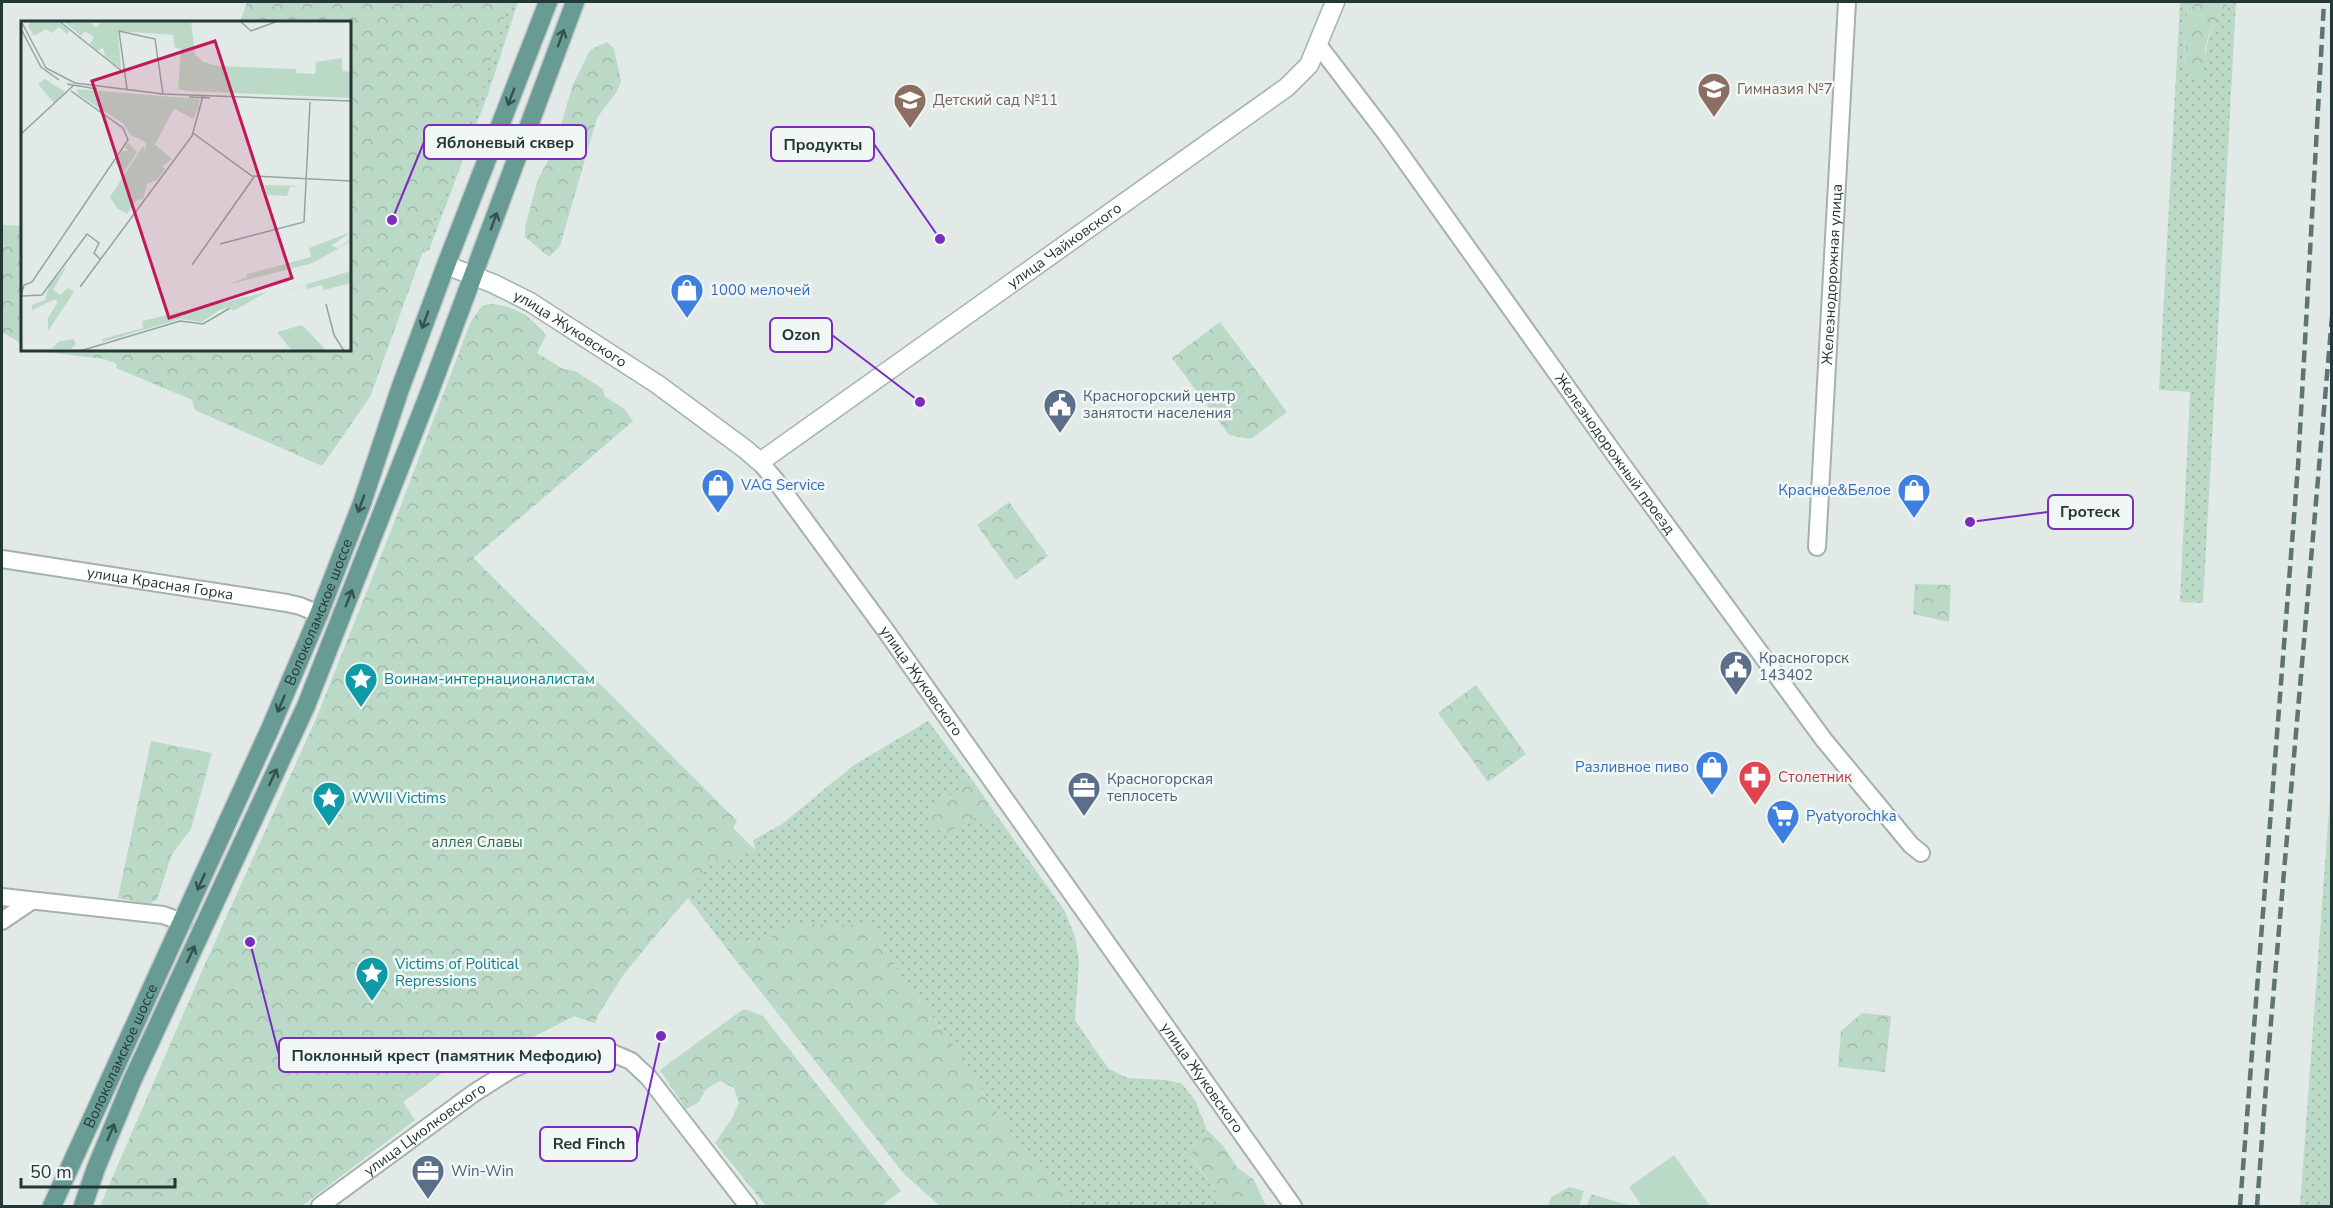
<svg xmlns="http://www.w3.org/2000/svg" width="2333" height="1208" font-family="'Nunito Sans',sans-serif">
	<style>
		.grass { fill: url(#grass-dots) }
		.forest { fill: url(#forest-crowns) }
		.pitch { fill: #bbd9c7 }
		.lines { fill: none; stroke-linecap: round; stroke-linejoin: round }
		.street-casing { stroke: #a4b1ae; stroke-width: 20 }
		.secondary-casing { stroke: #a1b4b0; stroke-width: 21 }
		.primary-casing { stroke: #c1c7c7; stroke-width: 21 }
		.street { stroke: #fff; stroke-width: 16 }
		.secondary { stroke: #fff; stroke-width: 18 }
		.primary { stroke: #699b95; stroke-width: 18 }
		.rail { stroke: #5d7471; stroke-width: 4.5; stroke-dasharray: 12 6; stroke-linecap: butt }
		.oneway { stroke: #34514e }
		.labels { text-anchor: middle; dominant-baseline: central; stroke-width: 5; stroke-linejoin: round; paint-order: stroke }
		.education-label { font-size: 15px; fill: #785e54; stroke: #f1f7f4; text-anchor: start }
		.street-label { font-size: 15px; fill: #233836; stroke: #f1f7f4 }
		.shop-label { font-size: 15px; fill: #366cbe; stroke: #f1f7f4; text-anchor: start }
		.service-label { font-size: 15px; fill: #4e5e75; stroke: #f1f7f4; text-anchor: start }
		.culture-label { font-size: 15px; fill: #0d838f; stroke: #f1f7f4; text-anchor: start }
		.health-label { font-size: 15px; fill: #be3a42; stroke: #f1f7f4; text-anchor: start }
		.park-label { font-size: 15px; fill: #316b4f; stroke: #f1f7f4 }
		.inset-road { fill: none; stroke: #95a3a0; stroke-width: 1.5 }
		.view { fill: #c2185b; fill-opacity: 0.15; stroke: #c2185b; stroke-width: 3 }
		.inset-edge { fill: none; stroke: #233836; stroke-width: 3 }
		.leader { fill: none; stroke: #7b2cbf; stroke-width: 2 }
		.callout-dot { fill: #7b2cbf; stroke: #f1f7f4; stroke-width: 2 }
		.callout { fill: #f1f7f4; stroke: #7b2cbf; stroke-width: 2 }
		.callout-label { font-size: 16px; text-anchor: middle; font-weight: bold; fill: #233836 }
	</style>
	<defs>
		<pattern id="grass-dots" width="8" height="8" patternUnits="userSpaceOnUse" patternTransform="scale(1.5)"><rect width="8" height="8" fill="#bbd9c7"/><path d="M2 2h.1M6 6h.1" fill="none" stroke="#a0bbac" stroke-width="1.8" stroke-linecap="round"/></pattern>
		<pattern id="forest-crowns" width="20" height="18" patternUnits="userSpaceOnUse" patternTransform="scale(1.5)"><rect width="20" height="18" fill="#bbd9c7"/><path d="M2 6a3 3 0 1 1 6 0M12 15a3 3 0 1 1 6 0" fill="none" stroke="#a0bbac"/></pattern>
	</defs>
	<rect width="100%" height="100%" fill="#e1eae7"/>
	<!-- grass -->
	<path class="grass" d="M484,2h34l-30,92 -59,156 -5,3 -13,-5z
		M2180,2h8l-4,68 22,-7c-2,-26 9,-39 22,-61h8l-33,601 -23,-1 10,-210 -31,-2z
		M525,314l21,21 -9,18 87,56 9,12 -160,137 264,263 -27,42 45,-13 -2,-10 29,-16 72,-59 74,-44 48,64 -13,-10 -4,17c-19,7 -26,15 -33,33l33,-2 15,-6 18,4 3,-8 69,97 11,26 4,26 -4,58 21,31 13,18 19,9 39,2 15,4 13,16 12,30 -17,26 37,50h-154l-10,-15 -50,-55 -41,-60 -23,-39 -43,-52 -34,-60 -95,5 -9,10 -45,4 -35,-46c-25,29 -84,91 -93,125l-21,-7 -76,39 -12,1 -24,-506z
		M2331,782v424h-31z"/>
	<!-- forest -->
	<path class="forest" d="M247,2h262l-27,88 -112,307 -48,69 -127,-56 -3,-10 -76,-32 1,-4 -13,-5 -74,-9h320v-328h-110z
		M2188,2h40l-18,30 -5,16 1,15 -5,16 -6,1 -11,-10z
		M607,42l7,7 7,32 -4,10 -20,27 -37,128 -11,11 -24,-20v-10l13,-48 15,-27 20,-68 17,-34z
		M2,225l20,1v118l-20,-12z
		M489,304c24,0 42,13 57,31l-9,18 26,16 12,2 28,18 2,8 19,12 9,12 -160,137 264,263 -4,7 22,22 -45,14 -23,34 -63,76 -26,41 -3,8 -21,-7 -76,39 -12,1 -10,-8 -73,54 12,18 -113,86h-202l105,-242 111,-245 82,-206 73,-192 11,-15z
		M1220,322l67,90 -36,27 -22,-4 -57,-77z
		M1009,502l39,54 -32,24 -39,-55z
		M1915,584l36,1 -2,37 -36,-8z
		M1476,685l50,69 -38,28 -50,-69z
		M151,741l61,12 -21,76 -19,25 -15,46 -9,4 -30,-6z
		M962,775l14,10 19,28 -3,8c-22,-5 -28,-3 -43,14l-23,-10c7,-18 14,-26 33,-34z
		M803,924l69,1 34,60 43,52 23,39 41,60 50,55 10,15h-133l-36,-32 -181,-230 45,-4 9,-10z
		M742,1010h6l15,6 138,175 -20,15h-115l-51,-63 17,-25 7,-15 -5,-15 -14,-7 -14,8 -7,13 -13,7 -26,-39z
		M1862,1013l29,3 -6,56 -47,-5 3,-36z
		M1207,1130l16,16 14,21 17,13 12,26h-39l-37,-51z
		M1570,1187l14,4 -5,15h-31l3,-9z
		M1591,1194l40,12h-44z"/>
	<!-- pitch -->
	<path class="pitch" d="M1674,1155l36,51h-68l-13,-19z"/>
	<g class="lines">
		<defs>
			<g id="street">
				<path id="s1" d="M1319,46l68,89 231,324 206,281 87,105 10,8"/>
				<path id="s2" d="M760,462l16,19 110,150 407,575"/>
				<path id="s3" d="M1817,547l30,-545"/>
				<path id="s4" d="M2,559l285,44 13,3 19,8"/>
				<path d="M2,897l161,18 20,7"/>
				<path d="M2,921l28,-19"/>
				<path id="s5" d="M320,1206l154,-113 38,-24 38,-16 39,-5 21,4 21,9 18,17 99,128"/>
			</g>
			<g id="secondary">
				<path id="s6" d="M446,265l48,19 36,18 127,82 88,65 15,13 527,-375 22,-22 26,-63"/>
			</g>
			<g id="primary">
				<path id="s7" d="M52,1206l218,-477 49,-115 43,-111 38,-114 46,-124 102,-263"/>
				<path d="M83,1206l13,-38 36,-87 174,-375 124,-315 145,-389"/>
			</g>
		</defs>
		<!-- street casing -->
		<use href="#street" class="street-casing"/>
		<!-- secondary casing -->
		<use href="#secondary" class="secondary-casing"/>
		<!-- primary casing -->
		<use href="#primary" class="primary-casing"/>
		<!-- street -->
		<use href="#street" class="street"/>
		<!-- secondary -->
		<use href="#secondary" class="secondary"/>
		<!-- primary -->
		<use href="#primary" class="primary"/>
		<!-- rail -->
		<path class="rail" d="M2240,1206l58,-740 26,-464
			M2257,1206l12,-161 63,-728"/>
	</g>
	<!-- one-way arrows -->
	<defs><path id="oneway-shaft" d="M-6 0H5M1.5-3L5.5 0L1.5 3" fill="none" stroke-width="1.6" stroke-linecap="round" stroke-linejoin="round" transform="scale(1.5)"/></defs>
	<g class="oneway">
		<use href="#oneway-shaft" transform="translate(561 38) rotate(-70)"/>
		<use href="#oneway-shaft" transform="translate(511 97) rotate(111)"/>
		<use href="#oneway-shaft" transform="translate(494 221) rotate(-70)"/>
		<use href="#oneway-shaft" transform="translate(425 320) rotate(110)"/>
		<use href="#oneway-shaft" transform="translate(361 504) rotate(110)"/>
		<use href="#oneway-shaft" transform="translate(349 598) rotate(-68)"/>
		<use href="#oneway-shaft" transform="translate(281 704) rotate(113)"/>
		<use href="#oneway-shaft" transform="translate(273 777) rotate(-65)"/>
		<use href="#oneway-shaft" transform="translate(201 882) rotate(114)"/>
		<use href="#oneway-shaft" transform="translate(191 954) rotate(-65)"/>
		<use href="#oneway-shaft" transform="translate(111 1132) rotate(-67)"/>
	</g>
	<!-- icons -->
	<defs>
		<symbol id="school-pin" viewBox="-11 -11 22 30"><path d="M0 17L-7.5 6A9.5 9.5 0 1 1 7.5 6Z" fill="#8d6e63" stroke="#f1f7f4"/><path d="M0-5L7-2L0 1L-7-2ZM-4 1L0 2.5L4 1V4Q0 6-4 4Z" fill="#fff"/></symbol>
		<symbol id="shop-pin" viewBox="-11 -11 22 30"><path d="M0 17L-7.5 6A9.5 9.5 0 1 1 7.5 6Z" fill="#3f7fe0" stroke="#f1f7f4"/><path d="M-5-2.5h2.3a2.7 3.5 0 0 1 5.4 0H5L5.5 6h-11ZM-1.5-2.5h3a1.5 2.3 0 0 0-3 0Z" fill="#fff"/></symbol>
		<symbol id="civic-pin" viewBox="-11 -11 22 30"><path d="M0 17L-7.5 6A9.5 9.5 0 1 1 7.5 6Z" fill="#5c6f8a" stroke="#f1f7f4"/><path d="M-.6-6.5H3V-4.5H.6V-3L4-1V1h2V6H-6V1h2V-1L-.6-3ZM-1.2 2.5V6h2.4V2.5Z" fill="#fff"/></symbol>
		<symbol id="sight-pin" viewBox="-11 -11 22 30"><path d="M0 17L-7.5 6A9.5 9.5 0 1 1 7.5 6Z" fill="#0f9aa8" stroke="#f1f7f4"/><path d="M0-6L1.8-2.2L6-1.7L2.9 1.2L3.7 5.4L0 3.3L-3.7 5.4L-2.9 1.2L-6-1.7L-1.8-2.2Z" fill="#fff"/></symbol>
		<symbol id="pharmacy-pin" viewBox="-11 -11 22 30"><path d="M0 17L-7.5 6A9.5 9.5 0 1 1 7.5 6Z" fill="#e0444e" stroke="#f1f7f4"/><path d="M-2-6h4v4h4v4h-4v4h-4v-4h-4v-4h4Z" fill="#fff"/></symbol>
		<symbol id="office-pin" viewBox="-11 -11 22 30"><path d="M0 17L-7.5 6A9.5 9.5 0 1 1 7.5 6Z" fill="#5c6f8a" stroke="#f1f7f4"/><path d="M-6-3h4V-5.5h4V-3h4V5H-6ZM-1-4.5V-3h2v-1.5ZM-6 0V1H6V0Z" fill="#fff"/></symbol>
		<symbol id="supermarket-pin" viewBox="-11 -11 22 30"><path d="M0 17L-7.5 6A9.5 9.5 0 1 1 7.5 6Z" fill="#3f7fe0" stroke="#f1f7f4"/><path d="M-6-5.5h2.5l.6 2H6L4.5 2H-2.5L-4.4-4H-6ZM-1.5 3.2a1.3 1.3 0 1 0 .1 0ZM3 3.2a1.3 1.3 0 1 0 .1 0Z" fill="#fff"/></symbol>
	</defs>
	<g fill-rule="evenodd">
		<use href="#school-pin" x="1695" y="70" width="38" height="52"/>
		<use href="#school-pin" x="891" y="81" width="38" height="52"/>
		<use href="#shop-pin" x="668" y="271" width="38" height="52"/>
		<use href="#civic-pin" x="1041" y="386" width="38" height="52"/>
		<use href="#shop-pin" x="699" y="466" width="38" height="52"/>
		<use href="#shop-pin" x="1895" y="471" width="38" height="52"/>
		<use href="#civic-pin" x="1717" y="648" width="38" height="52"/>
		<use href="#sight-pin" x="342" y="660" width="38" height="52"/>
		<use href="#shop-pin" x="1693" y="748" width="38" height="52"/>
		<use href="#pharmacy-pin" x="1736" y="758" width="38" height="52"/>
		<use href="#office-pin" x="1065" y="769" width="38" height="52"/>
		<use href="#sight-pin" x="310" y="779" width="38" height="52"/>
		<use href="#supermarket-pin" x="1764" y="797" width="38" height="52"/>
		<use href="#sight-pin" x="353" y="954" width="38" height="52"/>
		<use href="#office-pin" x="409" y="1152" width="38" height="52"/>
	</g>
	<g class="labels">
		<!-- education labels -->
		<g class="education-label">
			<text x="1737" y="89">Гимназия №7</text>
			<text x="933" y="100">Детский сад №11</text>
		</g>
		<!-- street labels -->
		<g class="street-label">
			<text stroke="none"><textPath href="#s6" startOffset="746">улица Чайковского</textPath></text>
			<text stroke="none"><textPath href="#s3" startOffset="273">Железнодорожная улица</textPath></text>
			<text stroke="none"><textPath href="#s6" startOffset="140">улица Жуковского</textPath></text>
			<text stroke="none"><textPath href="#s1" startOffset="504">Железнодорожный проезд</textPath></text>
			<text stroke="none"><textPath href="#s4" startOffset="160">улица Красная Горка</textPath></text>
			<text stroke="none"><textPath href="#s7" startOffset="651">Волоколамское шоссе</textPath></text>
			<text stroke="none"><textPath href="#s2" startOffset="272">улица Жуковского</textPath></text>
			<text stroke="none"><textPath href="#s7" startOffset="165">Волоколамское шоссе</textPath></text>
			<text stroke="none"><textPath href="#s2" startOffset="758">улица Жуковского</textPath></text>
			<text stroke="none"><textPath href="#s5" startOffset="130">улица Циолковского</textPath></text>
		</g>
		<!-- shop labels -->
		<g class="shop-label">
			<text x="710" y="290">1000 мелочей</text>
			<text x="741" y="485">VAG Service</text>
			<text x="1891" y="490" text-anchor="end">Красное&amp;Белое</text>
			<text x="1689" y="767" text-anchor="end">Разливное пиво</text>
			<text x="1806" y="816">Pyatyorochka</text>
		</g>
		<!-- service labels -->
		<g class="service-label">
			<text x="1083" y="396">Красногорский центр<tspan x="1083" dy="17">занятости населения</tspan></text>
			<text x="1759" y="658">Красногорск<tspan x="1759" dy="17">143402</tspan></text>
			<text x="1107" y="779">Красногорская<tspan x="1107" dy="17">теплосеть</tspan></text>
			<text x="451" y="1171">Win-Win</text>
		</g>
		<!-- culture labels -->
		<g class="culture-label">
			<text x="384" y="679">Воинам-интернационалистам</text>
			<text x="352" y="798">WWII Victims</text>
			<text x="395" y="964">Victims of Political<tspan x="395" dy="17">Repressions</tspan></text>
		</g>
		<!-- health labels -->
		<g class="health-label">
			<text x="1778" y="777">Столетник</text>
		</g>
		<!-- park labels -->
		<g class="park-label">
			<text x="477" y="842">аллея Славы</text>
		</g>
	</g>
	<!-- overview -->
	<g transform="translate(21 21)">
		<rect width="330" height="330" fill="#e1eae7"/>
		<path d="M179,84l-7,14 -19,-11 -18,35 -4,-1 20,17 -9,7 2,3 -7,10 -11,5 -4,15 -6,1 -10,14 -10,-6 28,-42 1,-26 -15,-5 -7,-10 45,-19zM330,211l-20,14 7,2 13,-9 -2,3 -36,21 -86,22 20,-8v-3l64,-17 -2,-9zM330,250v12l-27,7 -2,-5 -15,4 -1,-4 -41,12zM47,267l6,4 -26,39v-13l10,-16 -3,-2zM246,271l-34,19 -3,-4 -11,3 -17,12 -22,-3 -77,23 -1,-3 41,-11 -1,-7z" fill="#bbd9c7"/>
		<path d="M10,0h26l12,10 -2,3 -8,-7 -7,6 -6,-4 -12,7 -6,-10zM42,0h26l7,7 5,-7h90l4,33 8,8 15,4 78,3v4l19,1 1,-12 26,-4v13l9,1v26l-164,-7 -9,-2 3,-40 -6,-1 -2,-13 -55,-4 3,38 -16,-13 -2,-9 -5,4 -8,-7 4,-7 -9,-6 -4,5zM24,58l20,13 -11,11 -16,-19zM55,68l122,10 2,2 -7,18 -19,-11 -21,38 -22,-11 -7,-11 -45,-29zM107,122l9,9 -13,20 -9,-10 7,-11h6l-3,-4zM122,125l7,14 -33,48 -7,-11zM47,243l-15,26 9,6 -30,14v-5l13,-5 4,-14zM281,304l25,26h-35l-15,-19zM53,318l2,6 -6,4h-18l6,-7z" fill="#bbd9c7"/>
		<path d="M239,165l1,-1 39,1 -10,1 -3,9 -20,-1 -2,-9z" fill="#bbd9c7"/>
		<path class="inset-road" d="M0,0l25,47 29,15 88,11 188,7M38,0l64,51M219,0l11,10 27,-10M0,8l20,38 18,13M46,63l30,5M106,68l-8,-58 36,8 8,55M168,76l21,1M172,112l59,43 99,5M0,113l53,-49M199,223l84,-22 6,-120M171,244l62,-88M59,266l112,-151 11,-40M0,274l3,-10 8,-3 96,-142 -5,-12 -52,-37M1,275l20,-1 45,-61 12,9 -5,10 6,6M305,283l8,31 10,16M59,330l100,-30 23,3 27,-16"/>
		<path class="view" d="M194,20l77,237 -123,40 -77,-237z"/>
		<rect width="330" height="330" class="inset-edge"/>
	</g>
	<!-- callouts -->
	<path class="leader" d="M392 220L424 142M940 239L874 144M920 402L832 335M1970 522L2048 512M250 942L279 1055M661 1036L637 1144"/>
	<g class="callout-dot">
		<circle cx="392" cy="220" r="6"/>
		<circle cx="940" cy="239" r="6"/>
		<circle cx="920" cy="402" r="6"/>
		<circle cx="1970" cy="522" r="6"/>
		<circle cx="250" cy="942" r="6"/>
		<circle cx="661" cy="1036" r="6"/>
	</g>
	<g class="callout">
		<rect x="424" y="125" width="162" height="34" rx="6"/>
		<rect x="771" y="127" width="103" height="34" rx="6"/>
		<rect x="770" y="318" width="62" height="34" rx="6"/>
		<rect x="2048" y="495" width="85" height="34" rx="6"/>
		<rect x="279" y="1038" width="336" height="34" rx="6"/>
		<rect x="540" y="1127" width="97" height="34" rx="6"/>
	</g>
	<g class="callout-label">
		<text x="505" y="148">Яблоневый сквер</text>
		<text x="823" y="150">Продукты</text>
		<text x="801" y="340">Ozon</text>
		<text x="2090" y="517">Гротеск</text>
		<text x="447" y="1061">Поклонный крест (памятник Мефодию)</text>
		<text x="589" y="1149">Red Finch</text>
	</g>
	<!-- border -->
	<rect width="2333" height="1208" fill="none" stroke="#233836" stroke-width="6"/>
	<!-- scale -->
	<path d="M21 1178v9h154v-9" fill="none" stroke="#233836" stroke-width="3"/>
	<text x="30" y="1178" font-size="18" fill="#233836" stroke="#f1f7f4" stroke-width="4.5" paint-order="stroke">50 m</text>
</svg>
